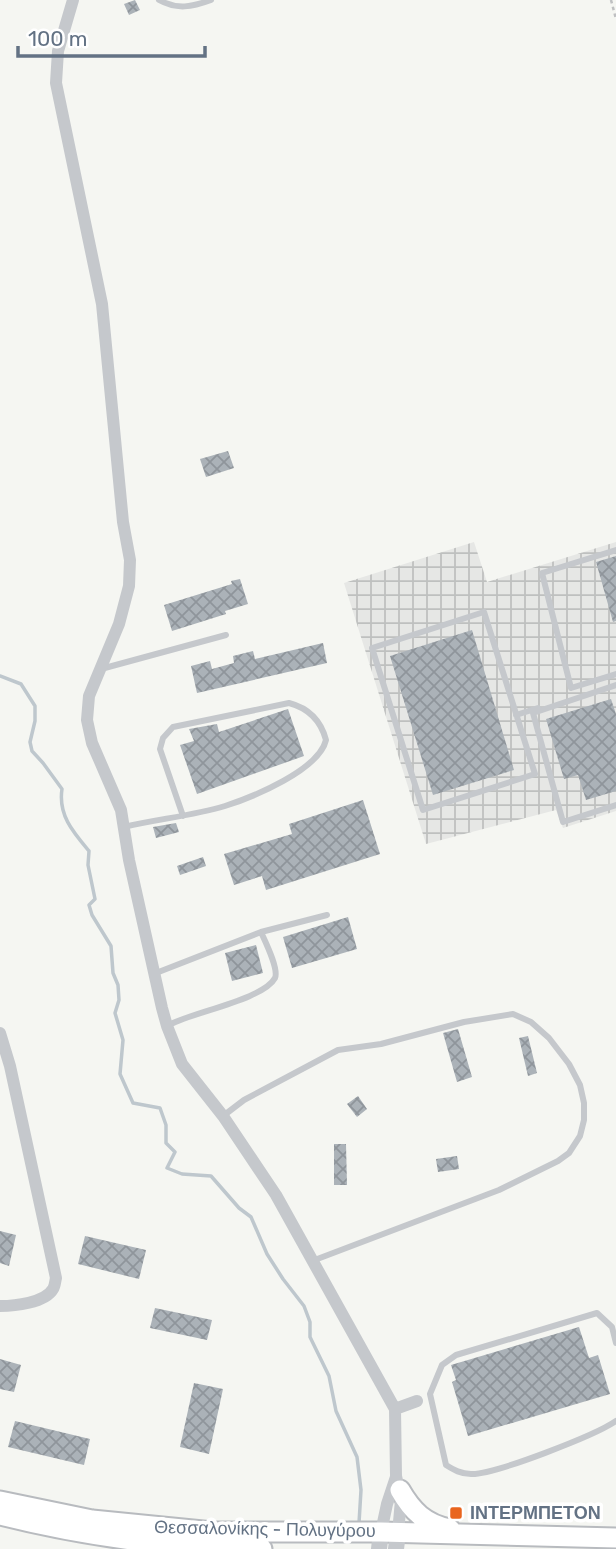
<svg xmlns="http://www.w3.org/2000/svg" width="616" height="1549" font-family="Rubik,sans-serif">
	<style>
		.industrial { fill: url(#industrial-grid) }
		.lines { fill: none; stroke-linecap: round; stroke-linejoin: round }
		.stream { stroke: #bec7cd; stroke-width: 3.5 }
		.building { fill: url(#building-cross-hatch) }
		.primary-casing { stroke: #b8bbbf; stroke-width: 23 }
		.path { stroke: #bfc0c2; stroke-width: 2.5; stroke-dasharray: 3.5 3.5; stroke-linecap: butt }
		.service { stroke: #c5c8cc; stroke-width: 6 }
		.minor { stroke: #c5c8cc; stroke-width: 12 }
		.tertiary { stroke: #c5c8cc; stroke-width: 16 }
		.primary { stroke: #fff; stroke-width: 19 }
		.poi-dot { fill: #e9651e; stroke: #fff; stroke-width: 2.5 }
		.labels { text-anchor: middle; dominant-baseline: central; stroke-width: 7; stroke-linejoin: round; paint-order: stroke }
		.poi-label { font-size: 18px; font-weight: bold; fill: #637284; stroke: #fff; text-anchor: start }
		.street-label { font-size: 18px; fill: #637284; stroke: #fff }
	</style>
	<defs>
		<pattern id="industrial-grid" width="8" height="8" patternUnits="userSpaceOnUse" patternTransform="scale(1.75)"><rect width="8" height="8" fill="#e6e7e5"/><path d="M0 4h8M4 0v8" fill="none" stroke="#bec0bf"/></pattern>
		<pattern id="building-cross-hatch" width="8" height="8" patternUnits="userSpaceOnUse" patternTransform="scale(1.75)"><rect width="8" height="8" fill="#abb2b8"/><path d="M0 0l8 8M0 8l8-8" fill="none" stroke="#8f959b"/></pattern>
	</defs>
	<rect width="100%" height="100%" fill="#f5f6f2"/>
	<!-- industrial -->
	<path class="industrial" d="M474,542l13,40 129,-40v269l-53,17 -7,-18 -130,34 -82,-261z"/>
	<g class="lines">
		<!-- stream -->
		<path class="stream" d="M0,676l21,8 14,22v15l-5,21 2,9 11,12 19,26c-4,26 11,43 27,62l-1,14 7,34 -6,6 3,10 19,31 2,27 5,12 1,15 -4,13 8,27 -3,34 13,29 27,5 6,17v18l9,9 -8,16 15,6 29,2 28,32 12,9 16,37 16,25 21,27 6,16v15l19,39 7,35 21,46 4,33 -2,33"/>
	</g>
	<!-- building -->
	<path class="building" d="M135,0l5,10 -11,5 -5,-11z
		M228,451l6,17 -28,9 -6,-18z
		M616,556v65l-3,1 -17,-60z
		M240,579l8,25 -23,7 1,3 -54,17 -8,-26 68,-21 -1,-3z
		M472,630l42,140 -81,25 -43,-139z
		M323,643l4,20 -130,30 -6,-27 19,-5 2,8 22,-6 -1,-7 20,-5 2,8z
		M611,699l5,15v77l-30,9 -8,-25 -14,4 -18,-60z
		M288,709l16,47 -107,38 -17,-49 14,-4 -5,-12 28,-5 2,8z
		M363,800l17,54 -114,36 -4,-14 -28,9 -10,-31 68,-20 -3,-10z
		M176,823l3,9 -23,6 -3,-11z
		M203,857l3,9 -26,9 -3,-9z
		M348,917l9,32 -65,19 -9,-31z
		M256,945l7,28 -31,8 -7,-28z
		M458,1029l14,48 -15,5 -14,-49z
		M528,1036l9,37 -9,3 -9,-38z
		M358,1096l9,13 -10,8 -10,-13z
		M334,1144h12l1,41h-13z
		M457,1156l2,13 -21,3 -2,-13z
		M0,1231l16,4 -7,31 -9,-3z
		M85,1236l61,14 -7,29 -61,-15z
		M155,1308l57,12 -5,20 -57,-12z
		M579,1327l10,31 9,-3 12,39 -142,42 -16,-54 4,-2 -5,-15z
		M0,1359l21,6 -7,27 -14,-3z
		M194,1383l29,6 -14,65 -29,-7z
		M15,1421l75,18 -6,26 -76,-18z"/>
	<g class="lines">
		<defs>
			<path id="primary" d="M400,1490c12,21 25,34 50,39
				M0,1501l92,19 121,12h168l235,6
				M0,1515c87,22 173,33 262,34"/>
		</defs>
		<!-- primary casing -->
		<use href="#primary" class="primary-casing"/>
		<!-- path -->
		<path class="path" d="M611,0l5,19"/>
		<!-- service -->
		<path class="service" d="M159,0c18,10 33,7 52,0
			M616,550l-74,23 29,115 45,-14
			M484,612l51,162 -112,36 -51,-162z
			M101,669l125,-34
			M616,685l-83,28 30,109 53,-17
			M516,715l22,-7
			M124,827c33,-8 68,-11 101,-21 28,-9 94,-36 101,-66 -5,-19 -18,-32 -37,-37l-116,24 -10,11 -3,11 23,67
			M156,973l105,-41 66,-17
			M167,1026c24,-14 96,-26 108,-48 4,-9 -10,-37 -14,-46
			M223,1116l21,-16 94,-50 43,-6 83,-22 49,-8 18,8 18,16 20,26 11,21 4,18v17l-4,16 -11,17 -11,8 -59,29 -187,71
			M616,1343l-4,-16 -15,-14 -141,42 -14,10 -12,29 16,71c8,5 15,9 25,9 23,1 125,-39 145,-53"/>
		<!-- minor -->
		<path class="minor" d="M73,0l-15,51 -2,32 46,221 21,218 7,38 -1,26 -10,38 -30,72 -2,24 5,23 29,67 8,50 33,148 5,18 15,38 41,52 53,79 119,214 1,67 5,24 -3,33
			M0,1033l10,33 46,212c-1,4 -1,8 -3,11 -8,14 -39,17 -53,17
			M395,1409l22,-8
			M381,1532l6,-28 9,-27"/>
		<!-- tertiary -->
		<path class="tertiary" d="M379,1549l2,-17
			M396,1549l2,-16"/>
		<!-- primary -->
		<use href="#primary" class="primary"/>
	</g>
	<!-- markers -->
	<rect class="poi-dot" x="449" y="1506" width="14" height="14" rx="3.5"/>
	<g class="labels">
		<!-- poi labels -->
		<g class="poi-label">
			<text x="470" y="1513">ΙΝΤΕΡΜΠΕΤΟΝ</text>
		</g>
		<!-- street labels -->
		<g class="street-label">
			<text transform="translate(265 1529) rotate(1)">Θεσσαλονίκης - Πολυγύρου</text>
		</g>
	</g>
	<!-- scale -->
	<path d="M18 46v10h187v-10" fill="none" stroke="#637284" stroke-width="3.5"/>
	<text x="28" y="46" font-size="21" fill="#637284" stroke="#ffffff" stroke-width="5" paint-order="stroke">100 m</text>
</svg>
